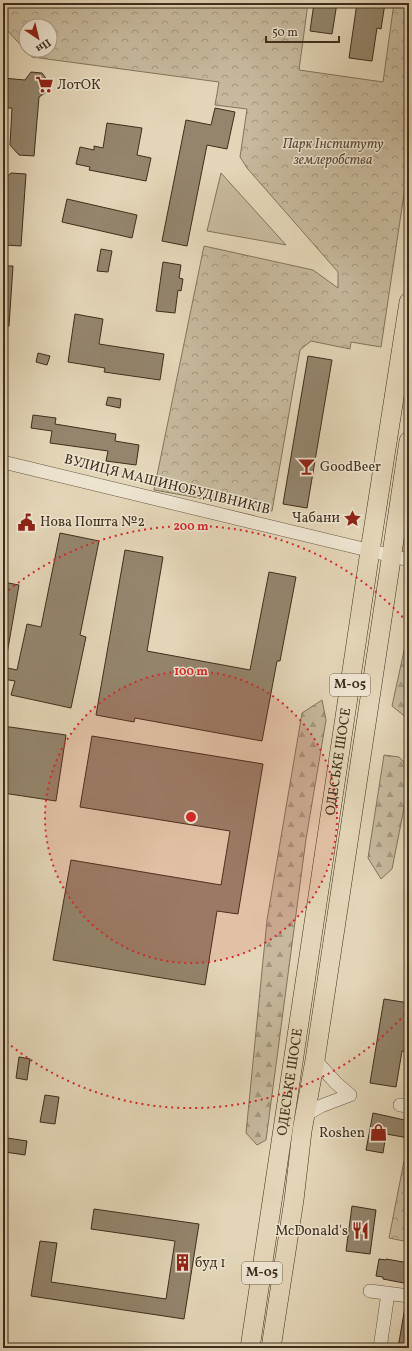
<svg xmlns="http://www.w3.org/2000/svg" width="412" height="1351" font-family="Vollkorn,serif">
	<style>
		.grass { fill: #c7b99d; stroke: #83745c }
		.forest { fill: url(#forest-firs); stroke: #83745c }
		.park { fill: url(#park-crowns); stroke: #83745c; fill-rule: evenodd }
		.building { fill: #94856d; stroke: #3f2e1c }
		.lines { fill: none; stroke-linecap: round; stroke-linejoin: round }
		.minor-casing { stroke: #685843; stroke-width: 14 }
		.highway-casing { stroke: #3f2e1c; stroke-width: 20 }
		.minor { stroke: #ede4d0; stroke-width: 13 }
		.highway { stroke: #e3d5b7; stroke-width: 19 }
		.ring { fill: none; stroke: #d62828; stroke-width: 2; stroke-dasharray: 2 4 }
		.labels { text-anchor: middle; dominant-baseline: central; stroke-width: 3; stroke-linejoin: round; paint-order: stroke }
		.shield { fill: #ede4d0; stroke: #736552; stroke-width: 1 }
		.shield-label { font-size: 13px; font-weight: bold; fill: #3f2e1c }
		.poi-label { font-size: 14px; fill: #3f2e1c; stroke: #ede4d0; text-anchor: start }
		.park-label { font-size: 14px; font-style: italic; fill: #5a4a36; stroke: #ede4d0 }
		.street-label { font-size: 14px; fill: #3f2e1c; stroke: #ede4d0 }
		.centre { fill: #d62828; stroke: #ede4d0; stroke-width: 2 }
		.ring-label { font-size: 12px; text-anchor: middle; font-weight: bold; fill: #d62828; stroke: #ede4d0; stroke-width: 3; stroke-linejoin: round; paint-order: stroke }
	</style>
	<defs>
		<pattern id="forest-firs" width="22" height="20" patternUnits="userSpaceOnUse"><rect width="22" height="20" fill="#c7b99d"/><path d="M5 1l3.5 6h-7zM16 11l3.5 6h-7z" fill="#a3977f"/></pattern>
		<pattern id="park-crowns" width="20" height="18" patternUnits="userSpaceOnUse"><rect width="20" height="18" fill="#c7b99d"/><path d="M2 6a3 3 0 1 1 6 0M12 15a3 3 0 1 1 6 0" fill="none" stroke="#a3977f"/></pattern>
	</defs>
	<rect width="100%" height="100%" fill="#e3d5b7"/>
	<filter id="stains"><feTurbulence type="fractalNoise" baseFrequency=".005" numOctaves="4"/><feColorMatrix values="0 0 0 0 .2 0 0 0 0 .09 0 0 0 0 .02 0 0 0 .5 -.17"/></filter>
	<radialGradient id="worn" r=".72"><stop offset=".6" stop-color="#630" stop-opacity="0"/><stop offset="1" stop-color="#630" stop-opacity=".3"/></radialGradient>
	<!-- grass -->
	<path class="grass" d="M221,173l65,72 -79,-14z"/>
	<!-- forest -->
	<path class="forest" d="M409,628v90l-1,1 -16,-13z
		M322,700l4,20 -20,119 -40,301 -9,5 -11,-12 21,-213 35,-207z
		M384,755l15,2 10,10v16l-17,86 -11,10 -13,-21z"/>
	<!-- park -->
	<path class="park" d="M3,3h305l-9,67 84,12 11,-79h15v158l-28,186 -30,-5 -1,7 -39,-8 -11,9 -28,161 -118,-21 50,-244 109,24 25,18v-16l-91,-104 -7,-11 7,-48 -32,-4 4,-23 -187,-25 -29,-31zM26,26h24v24h-24z
		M404,1161l5,1v80l-20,-4z"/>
	<!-- building -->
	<path class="building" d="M314,3h23l-5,31 -22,-3z
		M357,3h28l-4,26 -4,-1 -5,33 -23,-3z
		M31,72l11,1 6,8v10l-9,6 -5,59 -15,-1 -9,-10 2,-37h-9v-30l22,2z
		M215,108l20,4 -8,37 -20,-4 -20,101 -25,-5 24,-121 25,5z
		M107,123l35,5 -5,27 14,3 -5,23 -57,-11 1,-3 -14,-3 4,-17 14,3v-4l9,2z
		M11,173l15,1 -5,72 -16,-1 -2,-2v-63z
		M67,199l70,16 -5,23 -70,-16z
		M101,249l11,2 -4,21 -11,-1z
		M163,262l18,3 -2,13 4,1 -2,12 -3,-1 -3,23 -19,-2z
		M3,266h10l-4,60h-6z
		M75,314l28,5 -4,25 65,10 -4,26 -56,-8 1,-4 -37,-6z
		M38,353l12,3 -3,9 -11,-3z
		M308,356l24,4 -25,148 -24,-4z
		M108,397l13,2 -1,9 -14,-3z
		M33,415l23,3 -1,6 61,10 -1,7 24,4 -3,20 -30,-4 2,-10 -58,-8 2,-12 -21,-3z
		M60,533l39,8 -19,94 6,2 -15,71 -60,-13 4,-14 -12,-2v-12l14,3 10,-46 14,3z
		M125,550l38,7 -16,94 103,19 19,-98 27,5 -16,84h-3l-15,80 -127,-23 -1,4 -38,-7z
		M3,582l16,3 -12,69h-4z
		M3,726l63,9 -10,66 -53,-8z
		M92,736l171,28 -25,150 -21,-3 -12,74 -152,-25 18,-100 150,25 9,-54 -150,-24z
		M384,999l25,4v49l-7,-1 -6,36 -26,-4z
		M19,1057l11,2 -3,21 -11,-2z
		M45,1095l14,2 -4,27 -15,-2z
		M373,1113l36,8v17l-23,-4 -3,19 -17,-3z
		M7,1138l20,3 -2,14 -20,-3z
		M352,1206l24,4 -6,44 -24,-3z
		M94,1209l105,15 -15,95 -153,-23 9,-55 17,2 -6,39 115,17 9,-58 -84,-12z
		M379,1259l7,1v-1l23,4v21l-26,-5v-2l-7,-1z
		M405,1307h4v41h-11z"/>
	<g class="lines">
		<defs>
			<path id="minor" d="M3,462l406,98
				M315,1060l21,23 14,12
				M400,1105l9,1
				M305,1115l16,-9 29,-11
				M370,1291l39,5
				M380,1348l8,-55"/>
			<g id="highway">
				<path id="s1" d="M250,1348l120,-797 39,-249"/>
				<path d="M271,1348l23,-148 8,-69 13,-71 94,-619"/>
			</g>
		</defs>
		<!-- minor casing -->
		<use href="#minor" class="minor-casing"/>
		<!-- highway casing -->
		<use href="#highway" class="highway-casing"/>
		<!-- minor -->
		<use href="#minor" class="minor"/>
		<!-- highway -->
		<use href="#highway" class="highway"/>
	</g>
	<!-- distance rings -->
	<circle cx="191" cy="817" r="146" fill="#d62828" fill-opacity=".12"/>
	<g class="ring">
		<circle cx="191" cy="817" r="146"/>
		<path d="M409 1010A291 291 0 0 1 4 1040M4 594A291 291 0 0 1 409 624"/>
	</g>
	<!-- icons -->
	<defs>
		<symbol id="supermarket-bare" viewBox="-9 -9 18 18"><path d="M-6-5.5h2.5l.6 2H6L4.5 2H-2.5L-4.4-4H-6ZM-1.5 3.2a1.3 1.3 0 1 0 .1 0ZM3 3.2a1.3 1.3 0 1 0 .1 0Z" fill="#8f2418" stroke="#ede4d0" stroke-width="2.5" paint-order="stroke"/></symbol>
		<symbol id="bar-bare" viewBox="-9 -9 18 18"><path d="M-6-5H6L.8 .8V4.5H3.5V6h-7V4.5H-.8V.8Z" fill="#8f2418" stroke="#ede4d0" stroke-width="2.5" paint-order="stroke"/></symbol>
		<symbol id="sight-bare" viewBox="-9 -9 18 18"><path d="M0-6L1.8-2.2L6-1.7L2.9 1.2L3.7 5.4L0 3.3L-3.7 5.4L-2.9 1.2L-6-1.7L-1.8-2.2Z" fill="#8f2418" stroke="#ede4d0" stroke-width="2.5" paint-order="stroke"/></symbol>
		<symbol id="civic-bare" viewBox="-9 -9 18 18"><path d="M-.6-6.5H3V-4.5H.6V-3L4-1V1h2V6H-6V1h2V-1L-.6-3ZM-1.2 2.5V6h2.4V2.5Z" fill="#8f2418" stroke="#ede4d0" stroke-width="2.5" paint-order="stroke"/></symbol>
		<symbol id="shop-bare" viewBox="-9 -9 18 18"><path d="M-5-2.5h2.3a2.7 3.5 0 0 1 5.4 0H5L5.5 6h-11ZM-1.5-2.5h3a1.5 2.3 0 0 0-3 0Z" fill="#8f2418" stroke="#ede4d0" stroke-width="2.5" paint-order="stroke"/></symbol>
		<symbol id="restaurant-bare" viewBox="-9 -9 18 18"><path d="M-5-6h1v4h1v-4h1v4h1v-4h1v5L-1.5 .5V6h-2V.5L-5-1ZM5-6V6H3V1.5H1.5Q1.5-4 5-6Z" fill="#8f2418" stroke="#ede4d0" stroke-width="2.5" paint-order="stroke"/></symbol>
		<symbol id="building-bare" viewBox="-9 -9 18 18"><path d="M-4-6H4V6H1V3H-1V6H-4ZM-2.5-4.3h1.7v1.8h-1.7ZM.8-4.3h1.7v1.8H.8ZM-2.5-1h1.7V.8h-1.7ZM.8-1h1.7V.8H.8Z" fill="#8f2418" stroke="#ede4d0" stroke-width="2.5" paint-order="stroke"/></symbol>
	</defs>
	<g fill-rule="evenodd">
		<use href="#supermarket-bare" x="32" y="72" width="25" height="25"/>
		<use href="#bar-bare" x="294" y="454" width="25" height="25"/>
		<use href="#sight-bare" x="340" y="506" width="25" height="25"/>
		<use href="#civic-bare" x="14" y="510" width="25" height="25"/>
		<use href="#shop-bare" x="366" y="1120" width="25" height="25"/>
		<use href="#restaurant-bare" x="348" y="1218" width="25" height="25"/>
		<use href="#building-bare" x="170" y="1250" width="25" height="25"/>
	</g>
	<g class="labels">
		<!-- shield labels -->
		<g class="shield">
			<rect x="330" y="674" width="40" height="22" rx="3"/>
			<rect x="242" y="1262" width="40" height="22" rx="3"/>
		</g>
		<g class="shield-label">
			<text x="350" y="685">М-05</text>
			<text x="262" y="1273">М-05</text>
		</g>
		<!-- poi labels -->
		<g class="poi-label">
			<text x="57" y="85">ЛотОК</text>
			<text x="320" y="467">GoodBeer</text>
			<text x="340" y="518" text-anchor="end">Чабани</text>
			<text x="40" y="522">Нова Пошта №2</text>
			<text x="365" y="1133" text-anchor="end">Roshen</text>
			<text x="348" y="1231" text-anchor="end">McDonald's</text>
			<text x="195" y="1263">буд 1</text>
		</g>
		<!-- park labels -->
		<g class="park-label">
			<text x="333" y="144">Парк Інституту<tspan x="333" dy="16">землеробства</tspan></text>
		</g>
		<!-- street labels -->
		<g class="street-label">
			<text transform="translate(167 485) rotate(14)">ВУЛИЦЯ МАШИНОБУДІВНИКІВ</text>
			<text stroke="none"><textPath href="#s1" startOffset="593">ОДЕСЬКЕ ШОСЕ</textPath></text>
			<text stroke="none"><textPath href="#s1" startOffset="269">ОДЕСЬКЕ ШОСЕ</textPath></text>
		</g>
	</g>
	<circle cx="191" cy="817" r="6" class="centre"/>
	<g class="ring-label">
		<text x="191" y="530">200 m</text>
		<text x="191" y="675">100 m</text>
	</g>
	<!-- margin -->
	<rect width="412" height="1351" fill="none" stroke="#e3d5b7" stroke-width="16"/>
	<rect x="4" y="4" width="404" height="1343" fill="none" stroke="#3f2e1c" stroke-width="2"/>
	<rect x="8" y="8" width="396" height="1335" fill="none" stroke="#3f2e1c"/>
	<!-- north arrow -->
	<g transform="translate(38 38) rotate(145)"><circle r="19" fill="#ede4d0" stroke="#a79b88"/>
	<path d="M0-3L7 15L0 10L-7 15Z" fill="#8f2418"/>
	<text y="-6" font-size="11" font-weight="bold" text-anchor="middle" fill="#3f2e1c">Пн</text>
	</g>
	<!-- scale -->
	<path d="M266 36v6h73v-6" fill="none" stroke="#3f2e1c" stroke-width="2"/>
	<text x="272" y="36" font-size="12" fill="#3f2e1c" stroke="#ede4d0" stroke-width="3" paint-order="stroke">50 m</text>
	<rect width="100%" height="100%" filter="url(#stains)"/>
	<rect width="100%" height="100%" fill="url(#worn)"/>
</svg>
